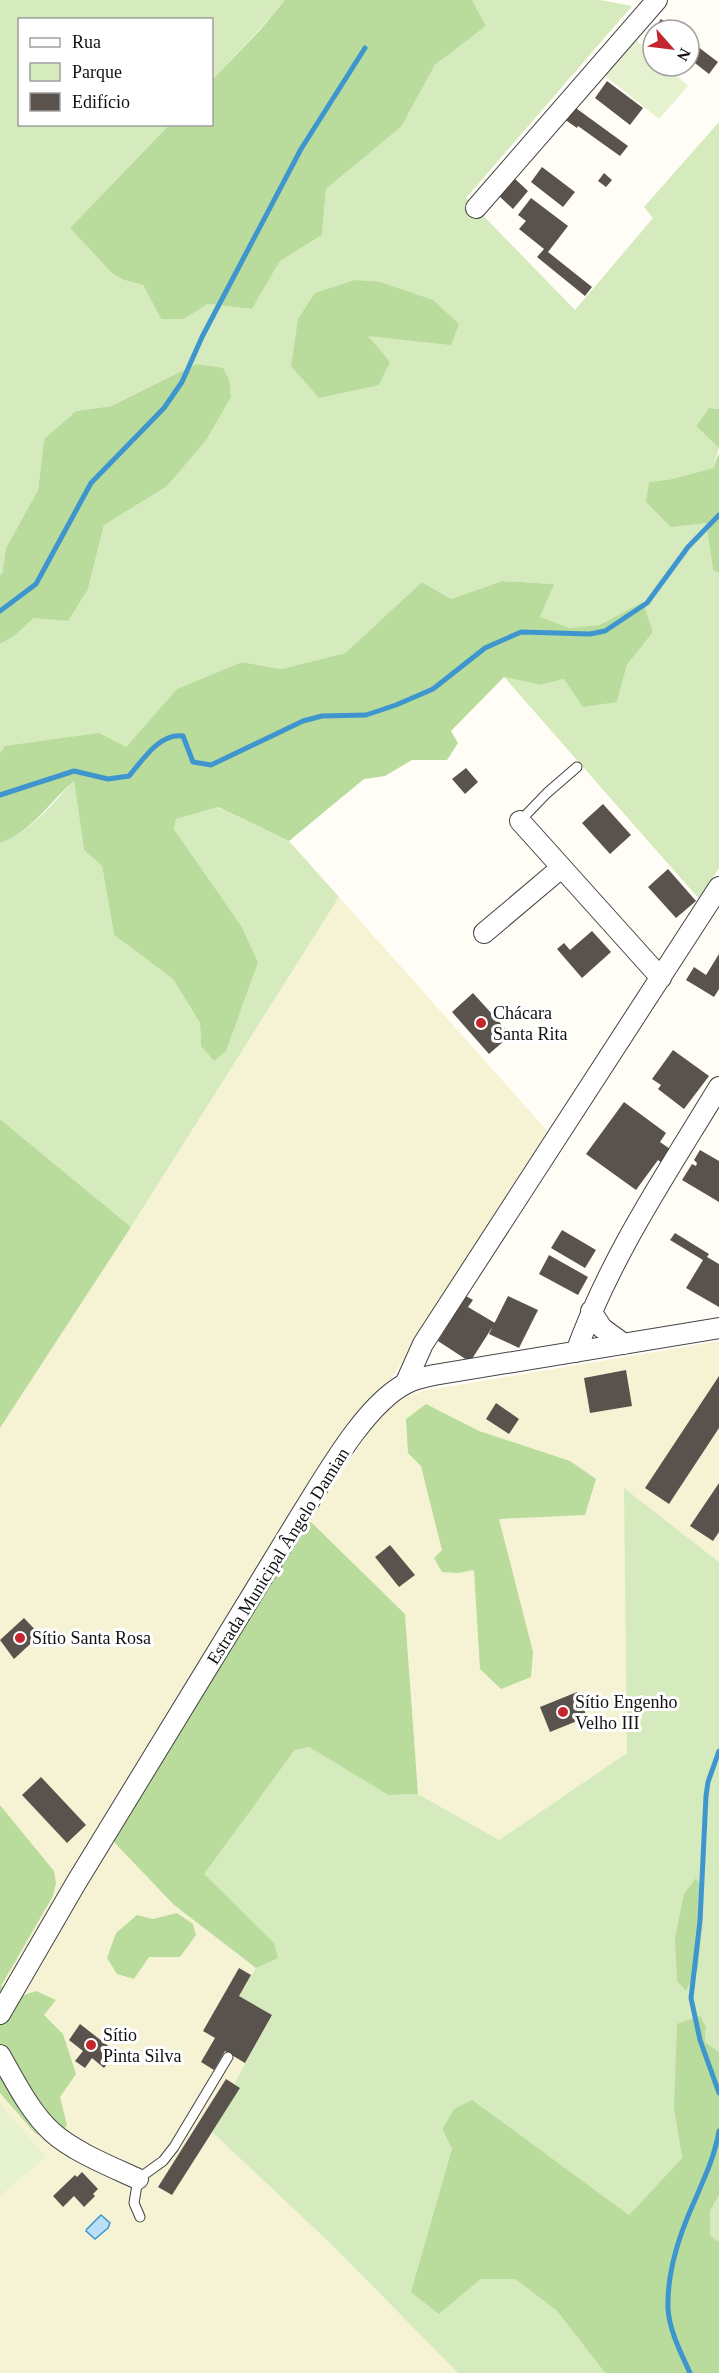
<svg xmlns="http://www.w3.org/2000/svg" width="719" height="2373" font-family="'Times New Roman',serif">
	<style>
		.farmland { fill: #f6f3d4 }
		.green { fill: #d5ebbd; fill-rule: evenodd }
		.forest { fill: #b9dc9c }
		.pitch { fill: #e6f2cf }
		.water { fill: #b9e0f7; stroke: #3f96cf; stroke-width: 1.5 }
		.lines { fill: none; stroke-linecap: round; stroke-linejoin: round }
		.stream { stroke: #3f96cf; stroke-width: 5 }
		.building { fill: #5a524d }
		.service-casing { stroke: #444; stroke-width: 11 }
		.minor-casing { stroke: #444; stroke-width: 22 }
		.service { stroke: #fff; stroke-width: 9 }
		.minor { stroke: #fff; stroke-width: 20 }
		.poi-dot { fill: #c4262e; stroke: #fff; stroke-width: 2 }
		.labels { text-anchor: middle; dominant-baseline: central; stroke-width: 6; stroke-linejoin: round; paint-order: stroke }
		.poi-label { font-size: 18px; fill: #111; stroke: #fff; text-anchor: start }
		.street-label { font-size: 18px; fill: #111; stroke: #fff }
	</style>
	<rect width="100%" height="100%" fill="#fffdf5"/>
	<!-- farmland -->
	<path class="farmland" d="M339,897l211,237 -157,242 -43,50 -155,249 -21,230 82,63 -17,28 33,19 -38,69 6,4 -28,44 119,112 127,129h-458v-386l54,-116 -54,-66v-377l131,-201z
		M719,1341v221l-94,-73 2,264 -128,87 -81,-46 -13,-180 -95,-93 58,-88 19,-23 19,-13 17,-6z"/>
	<!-- green -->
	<path class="green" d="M0,0h285l-25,29 -48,51v-60h-192v104l149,1 -99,103 54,52 19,5 18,34h23l24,-15 44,5 28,-48 42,-26 4,-46 75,-62 34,-62 51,-39 -14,-26h128l32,6 -166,192 109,112 78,-92 -9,-11 75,-85v287l-10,-1 -13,18 23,22 -6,20 -41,11 -23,3 57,41 7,47 6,3v295l-20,31 -195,-222 37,8 23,-6 53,23 10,-37 26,-33 -10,-29 -44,22 -30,4 -29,-12 13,-33 -51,-3 -51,18 -29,-17 -77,71 -64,16 -39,-7 -64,27 -52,58 -121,-1 -5,7v-109l13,-7 21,-19 54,-29 16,-64 62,-38 30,-123 -85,42 -35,5 -32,28 -6,51 -32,58 -4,26 -2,1z
		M74,780l10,70 18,16 12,69 59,44 27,44 1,23 57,-84 -16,-35 -68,-98 2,-10 41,-12 72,34 50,56 -208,330 -131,-108v-276c30,-10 53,-40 74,-63z
		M624,1488l95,74v490l-14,-9 1,-16 -32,83 8,48 -53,57 -157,-114 -18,8 -12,20 10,20 -13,164 42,-34h34l42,32 48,62h-147l-127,-129 -119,-112 28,-44 -6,-4 38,-69 -33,-19 17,-28 22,-11 -75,-83 93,-125 13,-2 79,48 30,-1 81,46 128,-87zM700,1885c0,37 5,74 -14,106z
		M719,2195v47l-9,-7v-24z"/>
	<!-- forest -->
	<path class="forest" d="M285,0h187l14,26 -51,39 -34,62 -75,62 -4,46 -42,26 -28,48 -44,-5 -24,15h-23l-18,-34 -19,-5 -12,-7 -42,-45 99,-103 43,-1v-44l48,-50z
		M355,280l25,2 53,18 26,24 -8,21 -83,-9 22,26 -11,23 -60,13 -28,-32 7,-47 17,-26z
		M196,364l27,4 6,11 2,18 -25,43 -40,47 -62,38 -16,64 -20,32 -34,-3 -21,19 -13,7v-69l2,-1 4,-26 32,-58 6,-51 32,-28 35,-5z
		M709,408l10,1v39l-23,-22z
		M719,453v120l-6,-3 -7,-47 -35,4 -25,-25 3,-20 23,-3 41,-11z
		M502,581l52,3 -14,33 29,11 30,-3 44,-23 10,30 -26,33 -10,37 -34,5 -19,-28 -23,6 -37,-8 -53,54 7,12 -11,17h-35l-27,16 -21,3 -75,62 -71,-34 -42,12 -2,10 68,98 16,35 -32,89 -12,10 -13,-15 -1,-23 -27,-44 -59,-44 -12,-69 -18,-16 -10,-69c-24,20 -42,51 -74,62v-90l5,-7 94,-13 27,14 51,-58 65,-27 39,7 64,-16 77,-71 29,17z
		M0,1119l131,108 -131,201z
		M426,1404l53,27 91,30 26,18 -11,36 -86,4 34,133 -2,25 -30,12 -21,-20 -6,-99 -16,3 -16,-1 -8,-14 8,-8 -21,-84 -13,-13 -2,-34z
		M310,1521l95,93 13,180 -30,1 -79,-48 -14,3 -91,124 70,69 4,15 -22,10 -82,-63 -61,-64 95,-158z
		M0,1805l54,66 2,12 -3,13 -52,90 20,10 15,-5 20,9 -12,15 19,19 13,40 -16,23 7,28 -13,19 -20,-12 -34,-39z
		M696,1878l4,7 1,49 -3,34 -12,23 -9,-10 -2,-43 9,-44z
		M177,1913l16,11 3,11 -16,22h-31l-15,22 -17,-5 -10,-16 9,-25 21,-18 16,4z
		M700,2016l6,11 -1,15 14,10v143l-9,16v24l9,7v131h-114l-48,-62 -42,-32h-34l-42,35 -28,-22 41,-143 -10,-20 12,-20 18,-9 157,115 53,-57 -8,-48 3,-86z"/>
	<!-- pitch -->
	<path class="pitch" d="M635,39l18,16v11h13l22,20 -29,33 -55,-44z
		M0,2103l46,54 -46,39z"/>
	<!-- water -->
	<path class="water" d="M101,2215l9,8 -2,5 -13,11 -9,-8 1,-2z"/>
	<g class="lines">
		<!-- stream -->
		<path class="stream" d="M0,611l36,-27 55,-101 73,-75 18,-26 20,-45 99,-188 64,-101
			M0,795l74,-24 34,8 21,-3c13,-15 31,-44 54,-40l10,26 18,3 92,-44 19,-5 44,-1 30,-10 37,-16 52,-41 36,-16 69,2 15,-3 42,-28 41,-56 31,-32
			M719,1751l-11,31 -2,14 -6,125 -9,77 9,42 19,53
			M690,2373c-9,-20 -21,-43 -22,-65 -1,-33 10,-69 23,-99 11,-26 23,-49 28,-78"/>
	</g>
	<!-- building -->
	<path class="building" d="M661,19l15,11h-23v8l-4,-3z
		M689,40l29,22 -9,12 -18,-14 -2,2z
		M607,81l36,27 -13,17 -35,-27z
		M573,106l55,40 -8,10 -42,-30 -1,2 -13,-9z
		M542,167l33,25 -12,15 -32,-25z
		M604,173l8,7 -6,7 -8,-6z
		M514,178l14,13 -15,18 -14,-13z
		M531,198l37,28 -20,26 44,35 -7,9 -48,-39 7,-8 -25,-20 7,-8 -8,-6z
		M466,768l12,14 -13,12 -13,-15z
		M603,804l28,31 -21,19 -28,-31z
		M668,869l28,32 -20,17 -28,-31z
		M592,931l19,21 -29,26 -25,-29 7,-6 6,7z
		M719,954v35l-5,8 -28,-17 8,-13 12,8z
		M473,993l38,42 -22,19 -37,-42z
		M673,1050l36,26 -25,33 -26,-20 3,-4 -9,-6z
		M624,1102l42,31 -6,9 10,7 -8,14 -4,-3 -22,30 -50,-36z
		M700,1150l19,11v41l-37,-22 10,-16 4,2 1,-3 -3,-3z
		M562,1230l34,20 -11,18 -34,-20z
		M675,1233l34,21 -2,3 12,7v43l-33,-19 17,-28 -33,-20z
		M549,1255l39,22 -10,18 -39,-21z
		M466,1296l7,4 -5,7 27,16 -25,39 -32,-21z
		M508,1296l30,14 -19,38 -30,-14z
		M626,1370l6,36 -42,7 -6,-35z
		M719,1376v52l-50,76 -24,-16z
		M496,1403l23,16 -10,15 -23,-15z
		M719,1483v49l-6,9 -23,-15z
		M390,1545l25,30 -16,12 -24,-30z
		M24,1618l16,17 -26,24 -14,-19z
		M577,1692l10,25 -37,15 -10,-25z
		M41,1777l45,48 -19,18 -45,-48z
		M239,1968l12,7 -12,21 33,19 -27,48 -20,-12 -11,19 -13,-8 14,-24 -12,-7z
		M80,2024l36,28 -12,16 -12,-10 -7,10 -10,-7 8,-10 -14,-11z
		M226,2079l14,9 -68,107 -14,-8z
		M82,2172l16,17 -5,5 2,2 -11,11 -10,-11 -11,11 -10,-11 22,-21 2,2z"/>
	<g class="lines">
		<defs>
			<path id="service" d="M520,821l27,-28 30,-26
				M140,2217l-6,-14 4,-24 25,-18 11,-14 54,-90"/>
			<path id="minor" d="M476,208l181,-208
				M520,821l141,157
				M484,933l77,-65
				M591,1311l11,17 22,16
				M576,1352c34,-95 91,-179 143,-265
				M405,1384l18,-40 296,-457
				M0,2014l76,-131 226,-370c24,-38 64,-110 105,-130 8,-4 17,-6 27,-8l285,-47
				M0,2055c15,26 30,57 52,77 22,20 60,35 86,47"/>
		</defs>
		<!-- service casing -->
		<use href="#service" class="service-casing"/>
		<!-- minor casing -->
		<use href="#minor" class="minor-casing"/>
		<!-- service -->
		<use href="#service" class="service"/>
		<!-- minor -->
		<use href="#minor" class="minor"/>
	</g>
	<!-- markers -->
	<g class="poi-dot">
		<circle cx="481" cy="1023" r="6"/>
		<circle cx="20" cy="1638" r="6"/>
		<circle cx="563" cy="1712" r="6"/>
		<circle cx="91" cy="2045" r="6"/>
	</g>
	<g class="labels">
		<!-- poi labels -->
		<g class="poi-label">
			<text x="493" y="1013">Chácara<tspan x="493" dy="21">Santa Rita</tspan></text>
			<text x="32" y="1638">Sítio Santa Rosa</text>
			<text x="575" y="1702">Sítio Engenho<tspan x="575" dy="21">Velho III</tspan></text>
			<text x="103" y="2035">Sítio<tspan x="103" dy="21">Pinta Silva</tspan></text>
		</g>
		<!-- street labels -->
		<g class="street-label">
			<text transform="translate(278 1556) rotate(-58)">Estrada Municipal Ângelo Damian</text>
		</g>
	</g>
	<!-- legend -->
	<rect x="18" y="18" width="195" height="108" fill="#ffffff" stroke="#a0a0a0" stroke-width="1.5"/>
	<rect x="30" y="38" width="30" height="9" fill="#ffffff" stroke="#a0a0a0" stroke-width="1.5"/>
	<text x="72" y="48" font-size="18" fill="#111111">Rua</text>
	<rect x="30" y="63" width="30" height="18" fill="#d5ebbd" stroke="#a0a0a0" stroke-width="1.5"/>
	<text x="72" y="78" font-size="18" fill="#111111">Parque</text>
	<rect x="30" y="93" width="30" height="18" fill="#5a524d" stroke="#a0a0a0" stroke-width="1.5"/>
	<text x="72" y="108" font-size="18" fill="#111111">Edifício</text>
	<!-- north arrow -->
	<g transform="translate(671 48) rotate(118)"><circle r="28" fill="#ffffff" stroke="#a0a0a0" stroke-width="1.5"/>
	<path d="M0-4.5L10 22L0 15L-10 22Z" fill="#c4262e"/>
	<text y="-9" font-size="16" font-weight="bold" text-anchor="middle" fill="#111111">N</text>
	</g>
</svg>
